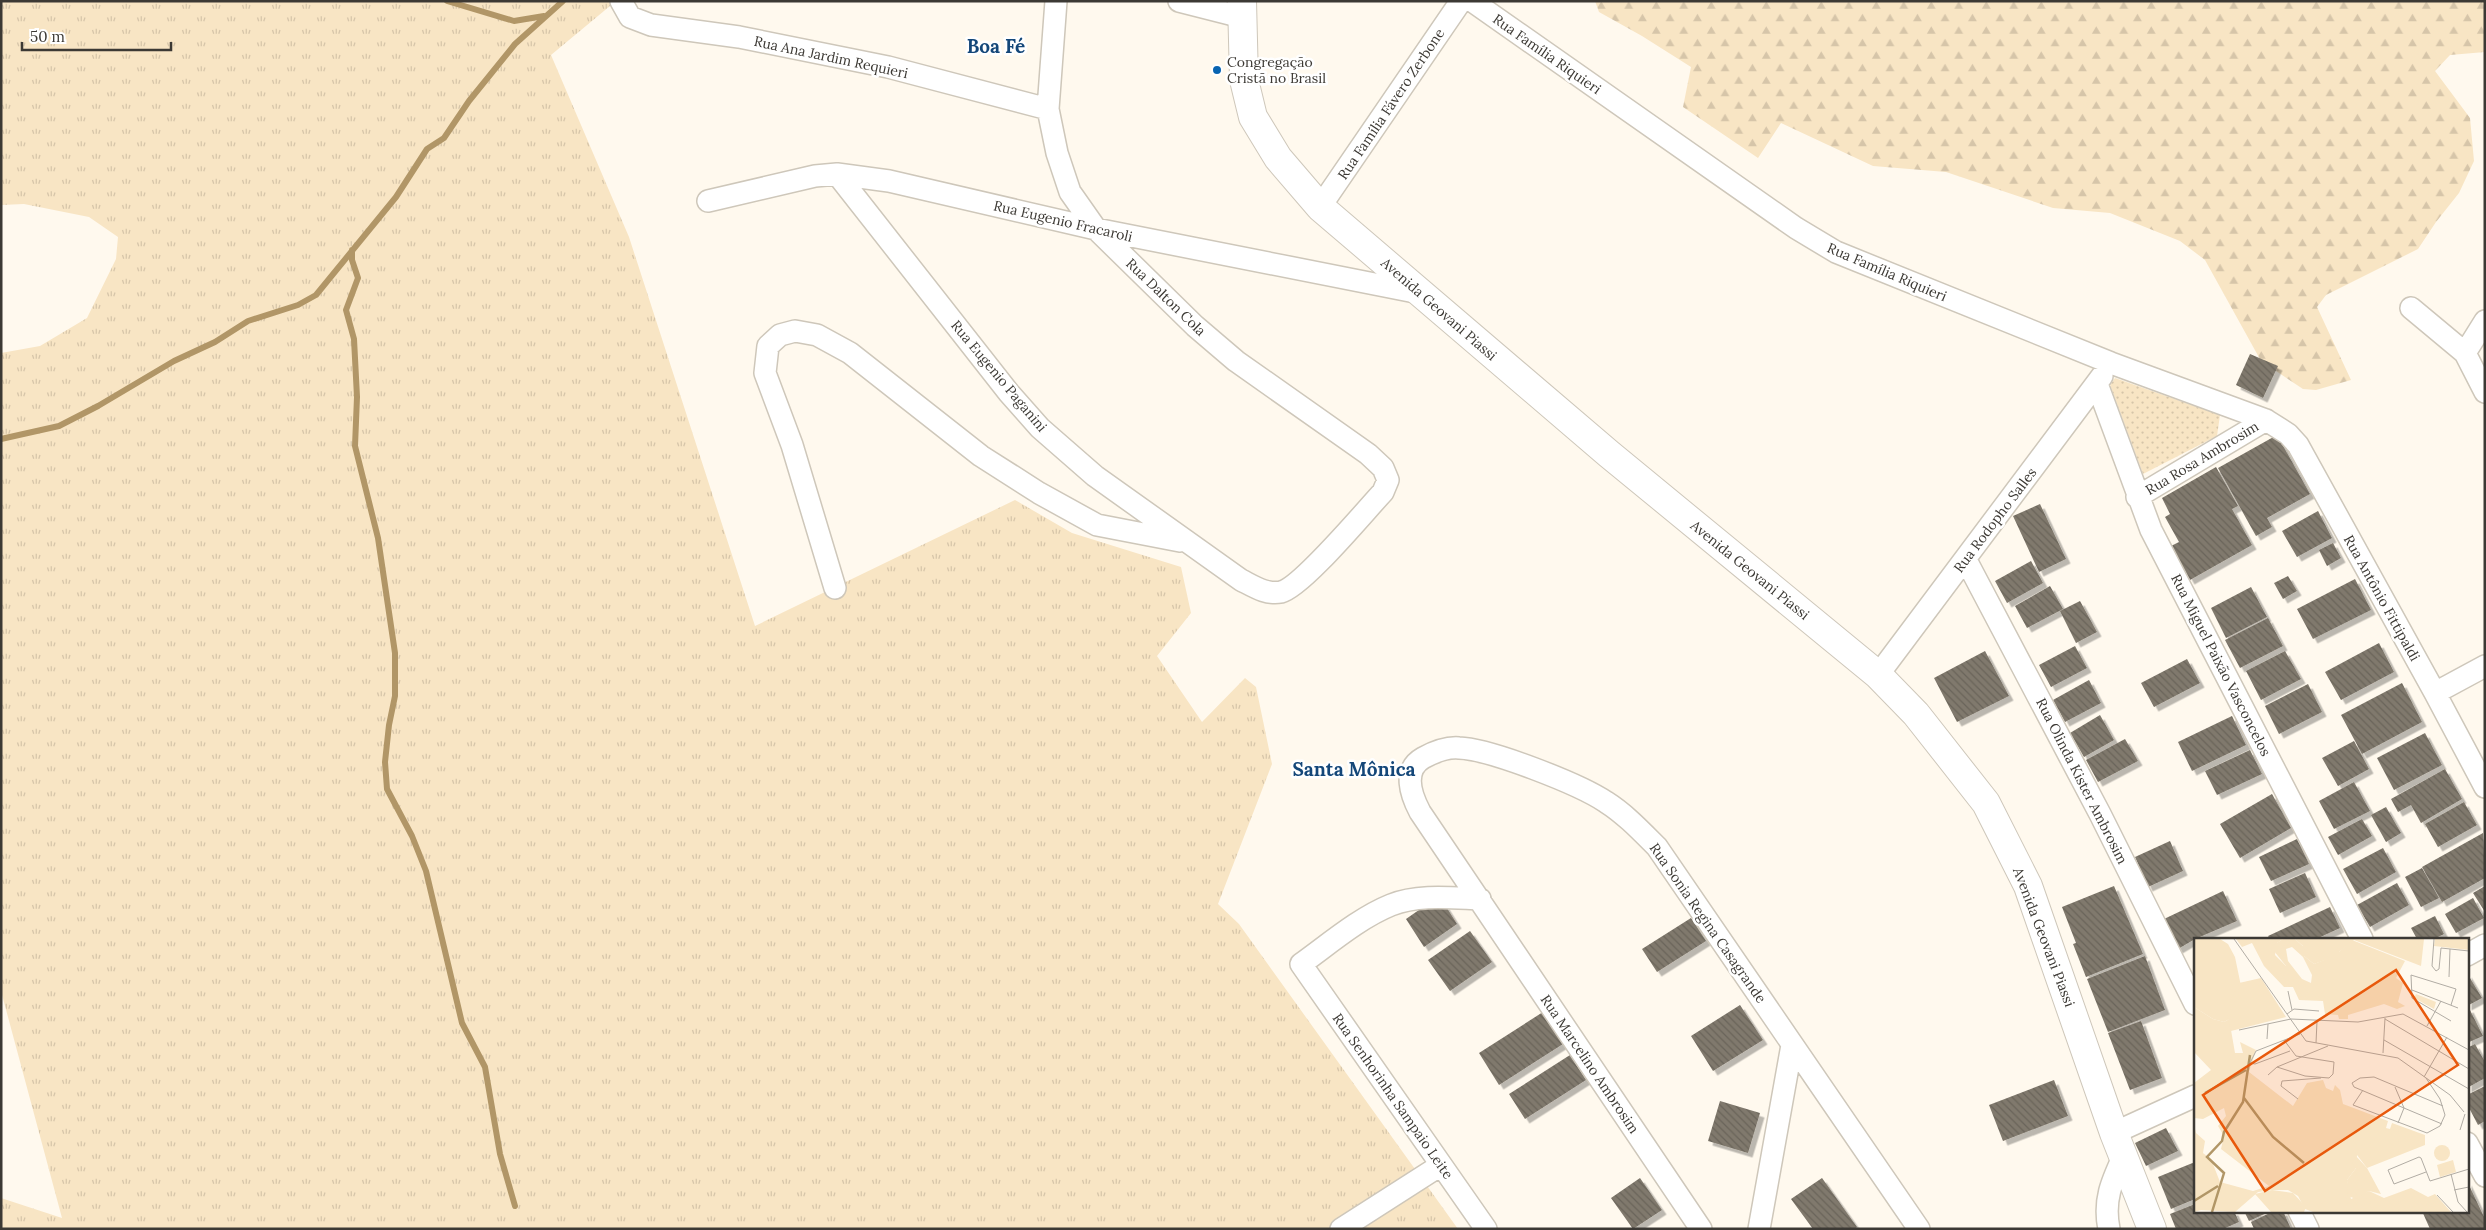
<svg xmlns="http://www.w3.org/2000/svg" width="2486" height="1230" font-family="Lora,serif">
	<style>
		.grass { fill: url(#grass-tufts) }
		.forest { fill: url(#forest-firs) }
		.park { fill: url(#park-dots) }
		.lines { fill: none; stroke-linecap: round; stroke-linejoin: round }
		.stream { stroke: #b19667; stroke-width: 6 }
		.building { fill: url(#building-back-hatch); filter: url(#shadow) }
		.street-casing { stroke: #cec7ba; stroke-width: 24 }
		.secondary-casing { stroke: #cec7ba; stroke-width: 30 }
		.street { stroke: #fff; stroke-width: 21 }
		.secondary { stroke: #fff; stroke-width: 28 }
		.poi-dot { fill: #0864b1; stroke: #fff; stroke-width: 2 }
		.labels { text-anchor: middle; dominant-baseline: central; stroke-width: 5; stroke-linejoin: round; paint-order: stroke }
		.street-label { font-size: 14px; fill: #3c3934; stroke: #fff }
		.poi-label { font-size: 14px; fill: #3c3934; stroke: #fff; text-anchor: start }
		.district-label { font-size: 19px; font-weight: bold; fill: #144779; stroke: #fff }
		.inset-river { fill: none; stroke: #b19667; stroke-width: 2.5 }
		.inset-road { fill: none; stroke: #b1aca4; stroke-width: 1 }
		.view { fill: #e8590c; fill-opacity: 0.15; stroke: #e8590c; stroke-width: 2.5 }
		.inset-edge { fill: none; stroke: #3c3934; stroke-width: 2.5 }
	</style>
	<defs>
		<pattern id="grass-tufts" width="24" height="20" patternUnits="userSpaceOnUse" patternTransform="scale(1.25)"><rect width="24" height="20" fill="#f8e5c4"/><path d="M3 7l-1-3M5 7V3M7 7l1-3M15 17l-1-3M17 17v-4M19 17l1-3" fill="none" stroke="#d6c5a9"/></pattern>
		<pattern id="forest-firs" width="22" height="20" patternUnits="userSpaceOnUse" patternTransform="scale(1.25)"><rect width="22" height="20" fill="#f8e5c4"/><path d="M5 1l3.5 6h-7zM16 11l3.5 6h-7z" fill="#d6c5a9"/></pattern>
		<pattern id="park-dots" width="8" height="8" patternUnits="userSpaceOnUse" patternTransform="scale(1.25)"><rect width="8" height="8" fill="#f8e5c4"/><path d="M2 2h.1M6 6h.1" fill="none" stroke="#d6c5a9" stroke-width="1.8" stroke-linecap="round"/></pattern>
		<pattern id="building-back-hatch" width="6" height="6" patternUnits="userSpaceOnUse" patternTransform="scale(1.25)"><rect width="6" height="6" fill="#80796d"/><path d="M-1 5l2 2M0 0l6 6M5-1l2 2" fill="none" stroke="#6a645a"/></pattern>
		<filter id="shadow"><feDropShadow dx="4.5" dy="4.5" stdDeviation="0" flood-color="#0004"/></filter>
	</defs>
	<rect width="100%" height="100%" fill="#fff9ee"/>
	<!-- grass -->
	<path class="grass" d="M1,1h615l-65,54 78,182 126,389 260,-126 57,33 109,34 10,46 -34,43 45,66 43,-44 11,9 16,77 -54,140 21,20 219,305h-1457v-31l61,20 -61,-227v-638l39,-7 47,-28 29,-59 2,-22 -29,-20 -65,-13 -23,1z"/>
	<!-- forest -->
	<path class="forest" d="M1595,1h890v51l-35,3 -15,16 35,47 4,43 -15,32 -23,29 -18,27 -92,46 -9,12 34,73 -35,10 -13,-1 -42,-28 -56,-101 -25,-19 -70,-28 -57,-5 -107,-36 -73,-6 -92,-43 -23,35 -75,-51 8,-40 -49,-31 -43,-24z"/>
	<!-- park -->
	<path class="park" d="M2115,378l105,37 -3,21 -74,38 -33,-89z"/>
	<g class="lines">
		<!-- stream -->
		<path class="stream" d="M447,1l67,20 30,-5
			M352,250v10l6,18 -12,32 8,29 3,58 -2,49 23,92 17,115v43l-6,29 -4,37 2,27 25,47 14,35 36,152 23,44 15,87 15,52
			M1,439l58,-13 39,-20 76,-45 41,-19 33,-21 50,-16 18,-10 80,-98 31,-48 17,-11 25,-37 46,-57 48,-43"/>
	</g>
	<!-- building -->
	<path class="building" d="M2250,354l28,12 -15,32 -27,-13z
		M2277,435l33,59 -43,24 5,9 -16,9 -38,-68z
		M2216,467l22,39 -6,3 20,36 -62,35 -19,-34 8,-4 -14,-25 5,-3 -8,-16z
		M2040,504l26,55 -27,13 -26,-56z
		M2318,511l14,27 -35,19 -15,-26z
		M2333,543l8,15 -14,8 -8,-16z
		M2031,561l12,22 -36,20 -12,-22z
		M2288,576l9,15 -14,8 -9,-16z
		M2355,579l16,31 -58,29 -16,-30z
		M2050,586l13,23 -36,19 -12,-22z
		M2251,587l16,30 -41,21 -15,-30z
		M2080,601l17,31 -21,11 -16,-32z
		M2268,618l15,28 -43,22 -15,-28z
		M2379,643l15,29 -53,28 -16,-28z
		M2075,646l12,22 -36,19 -12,-22z
		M1985,651l24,45 -52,26 -23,-44z
		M2285,651l16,28 -40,21 -15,-29z
		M2187,659l13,24 -46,24 -13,-24z
		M2089,680l12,23 -36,19 -12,-22z
		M2402,683l20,39 -60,32 -21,-39z
		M2308,684l14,28 -43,22 -14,-28z
		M2100,715l14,25 -30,17 -14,-24z
		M2232,716l14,29 -54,26 -14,-29z
		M2425,733l17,32 -48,25 -17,-32z
		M2125,739l13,22 -40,21 -12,-22z
		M2354,741l15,28 -31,17 -16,-28z
		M2250,750l12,24 -45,21 -12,-24z
		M2445,769l17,30 -41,24 -10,-18 -13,7 -7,-13z
		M2354,782l16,29 -36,18 -15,-28z
		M2272,794l19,34 -51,30 -20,-34z
		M2464,802l13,23 -39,22 -13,-23z
		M2386,807l15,26 -15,9 -15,-27z
		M2362,819l10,17 -34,19 -10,-18z
		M2483,833l2,45 -43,24 -20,-35z
		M2297,839l12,25 -38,17 -12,-24z
		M2170,841l13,30 -35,16 -13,-30z
		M2383,848l13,24 -39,22 -14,-25z
		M2422,868l17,30 -18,9 -16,-30z
		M2305,873l11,24 -36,16 -11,-24z
		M2397,883l12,22 -39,22 -13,-22z
		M2114,886l29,68 -57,23 -13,-33 3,-1 -14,-36z
		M2485,886v26l-12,-19z
		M2223,891l14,30 -42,18 -17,10 -14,-30z
		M2473,898l11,20 -28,15 -11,-19z
		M1426,905h19l12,19 -33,23 -18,-28z
		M2330,907l10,21 -24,11h-46l-2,-3z
		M2435,916l9,18 -10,5h-17l-6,-11z
		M1691,918l15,23 -49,31 -15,-23z
		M1470,931l22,31 -42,29 -22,-31z
		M2145,956l20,54 -57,22 -21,-53z
		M2467,973l15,25 -15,8z
		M1740,1005l23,35 -50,31 -22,-35z
		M2469,1008l14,28 -16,7v-34z
		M1543,1012l20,32 -64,41 -20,-32z
		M2141,1021l21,57 -32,12 -22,-57z
		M2475,1044l10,18v16l-18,10v-40z
		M1570,1055l16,25 -61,39 -16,-25z
		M2054,1080l14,36 -65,25 -14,-36z
		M2485,1086v35l-7,4 -11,-21v-9z
		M1720,1101l40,12 -12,40 -40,-12z
		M2166,1128l12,23 -32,15 -11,-23z
		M2195,1162v37l-24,10 -13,-32z
		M1640,1178l22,32 -29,19 -22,-31z
		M1822,1178l35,49 -2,2h-42l-22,-30z
		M2467,1181l18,38v10h-55l-8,-18h45z
		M2195,1204v7h39l5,11 -16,7h-47l-6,-15z
		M2244,1211h27l-22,10z
		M2274,1211h9l8,18h-37l-3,-7z"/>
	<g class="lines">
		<defs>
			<path id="street" d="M621,1l9,16 21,8 88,12 149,30 160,42
				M1179,1l63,16
				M1472,1l324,227 40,24 275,111 155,57 22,14 10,11 137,248 50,94
				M837,174l172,219 31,35 55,48 146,104c12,6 25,15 40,12 21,-5 84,-81 102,-100l5,-12 -5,-12 -15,-14 -132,-93 -41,-35 -99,-97 -26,-37 -13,-39 -9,-44 8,-108
				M708,201l107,-25 22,-2 52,7 207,48 324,64
				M1320,207l141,-206
				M2411,308l54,45
				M2485,321l-20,32 20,39
				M2097,384l54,146 211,409
				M2137,497l129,-77
				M1966,560l134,254 95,190
				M835,588l-43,-143 -27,-72 3,-27 12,-11 15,-4 22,4 33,18 131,103 58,37 58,32 83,16
				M1878,675l224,-299
				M2435,693l50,-27
				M1480,899c-28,-1 -62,-5 -89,6 -32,13 -62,39 -90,59l185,265
				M2467,955l18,-10
				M2114,1133l81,-37
				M2467,1143l18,33
				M2299,1211l9,18
				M1341,1229l100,-64
				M1701,1229l-281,-417c-9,-17 -18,-42 3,-54 11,-6 24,-11 36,-10 31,1 120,36 147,54 19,12 35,29 51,45l262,382
				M1759,1229l33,-184
				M2109,1229c-6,-29 3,-48 15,-74"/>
			<path id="secondary" d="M1242,1l2,79 9,37 25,41 42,49 289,247 269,221 38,39 70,89 42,83 86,247 38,96"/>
		</defs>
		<!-- street casing -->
		<use href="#street" class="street-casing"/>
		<!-- secondary casing -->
		<use href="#secondary" class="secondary-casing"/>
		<!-- street -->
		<use href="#street" class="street"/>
		<!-- secondary -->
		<use href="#secondary" class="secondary"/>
	</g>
	<!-- markers -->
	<circle class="poi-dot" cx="1217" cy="70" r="5"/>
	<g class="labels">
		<!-- street labels -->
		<g class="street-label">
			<text transform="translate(1547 54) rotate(35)">Rua Família Riquieri</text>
			<text transform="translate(831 57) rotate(12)">Rua Ana Jardim Requieri</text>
			<text transform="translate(1391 104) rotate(-56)">Rua Família Fávero Zerbone</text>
			<text transform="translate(1063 221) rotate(13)">Rua Eugenio Fracaroli</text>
			<text transform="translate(1887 272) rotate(23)">Rua Família Riquieri</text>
			<text transform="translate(1166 297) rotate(44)">Rua Dalton Cola</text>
			<text transform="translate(1439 309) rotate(41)">Avenida Geovani Piassi</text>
			<text transform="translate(999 376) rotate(50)">Rua Eugenio Paganini</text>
			<text transform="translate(2202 458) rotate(-31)">Rua Rosa Ambrosim</text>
			<text transform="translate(1995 520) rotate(-53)">Rua Rodopho Salles</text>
			<text transform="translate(1750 570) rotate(39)">Avenida Geovani Piassi</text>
			<text transform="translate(2382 598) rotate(61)">Rua Antônio Fittipaldi</text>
			<text transform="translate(2221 665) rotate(63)">Rua Miguel Paixão Vasconcelos</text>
			<text transform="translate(2082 781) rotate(63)">Rua Olinda Kister Ambrosim</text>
			<text transform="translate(1708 923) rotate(55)">Rua Sonia Regina Casagrande</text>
			<text transform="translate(2044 937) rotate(69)">Avenida Geovani Piassi</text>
			<text transform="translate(1590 1064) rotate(56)">Rua Marcelino Ambrosim</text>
			<text transform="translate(1393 1096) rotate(55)">Rua Senhorinha Sampaio Leite</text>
		</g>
		<!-- poi labels -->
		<g class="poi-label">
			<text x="1227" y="62">Congregação<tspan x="1227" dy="16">Cristã no Brasil</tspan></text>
		</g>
		<!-- district labels -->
		<g class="district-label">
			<text x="996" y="46">Boa Fé</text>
			<text x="1354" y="769">Santa Mônica</text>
		</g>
	</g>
	<!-- overview -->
	<g transform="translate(2194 938)">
		<rect width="275" height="275" fill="#fff9ee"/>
		<path d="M42,1h47l-6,4 -2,12 11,11 2,21h-4l-20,-21 -12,-23 -10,4zM101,1h129l-3,27 -67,-26 -15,12 -12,2 -2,6 -11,4 -10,-8 -1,-10zM0,69l19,12 11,3 9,-5 -2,13 4,23h8l-3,-11 16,8 -7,22 44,34 14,-23 16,-3 3,8 7,3 2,-6 5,5 3,14 45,17 -2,7 4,1 2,-6 33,12v10l-58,23 -10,-13 -1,13 -9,12 4,19 18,-8 15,7 27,-10 17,9 7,-3 16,18h-138l-8,-3 -7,-13 -10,-6h-16l-14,2 -23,20 -34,-2 -7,2v-87l2,8 9,8 -2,12 8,6 9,23 33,9 16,-5 -48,-37 3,-13 -6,-10 8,-10 -2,-8 -21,11 -9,-1v-35l17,-13 -17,-18z" fill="#f8e5c4"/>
		<path d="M0,1h26l8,5 7,13 6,29 -8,31 -9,5 -11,-3 -19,-12zM89,1h12l10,9 -1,8 10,8 10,-4 -3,-6 2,-2h16l13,-12 53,21 -9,17 7,5 -5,19 7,4 -8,3 -13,-5 -36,11v4h-9l-1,-4 -13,-1 -2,-13 -24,-1 -6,-13h-5l-3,-7 1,-14 -12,-15 1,-7zM98,9l11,10 9,18 -1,8 -9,-4 -14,-18 -2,-12zM161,217l12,13 14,26 -12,-3 -13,8 -8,-3 -1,-16 9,-12 -4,-5zM78,252l21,3 13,14 -2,5h-33l-16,-18z" fill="#f8e5c4" fill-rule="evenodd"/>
		<path d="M241,1h34v11l-35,-4z" fill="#f8e5c4"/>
		<path d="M67,40l25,39 -55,14 -5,-21 13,-27zM222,56l20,8 -2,7 -20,-11zM259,222l3,12 -16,5 -3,-12z" fill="#f8e5c4"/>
		<path d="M240 215a8 8 0 1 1 16 0a8 8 0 1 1-16 0Z" fill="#f8e5c4"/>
		<path class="inset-river" d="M11,155l41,-23M50,160l29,39 31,26M0,263l24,-15M18,274l12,-39 -17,-16 15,-16 2,-9 19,-30 7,-47"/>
		<path class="inset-road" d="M40,1l72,102 92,17 52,37 14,17M240,1l-2,27 4,5 3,-2 2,-21 28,3M255,39l1,-28M218,52l46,18M94,53l4,19M93,76l7,-5 25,2M191,81l84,50M257,83l-39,-23 -1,-23 45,14 -5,16M233,88l14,-25M45,92l52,-11 67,3 45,-8 66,36M73,101l1,-15M190,102l85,49M122,105l1,-22M96,113l-35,13 -5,-1 6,-12 44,-17M189,115l2,-35M83,129l28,9 24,2 4,-4 1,-12 -38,-6 -12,-16M74,137l9,-8 51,-21M230,139l23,-40M201,149l9,21 -6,15M169,152l-10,15 74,28 13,-7 5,-11 -5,-16 -14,-21M104,161l-17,-13 1,-5 39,-3M248,186l-88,-37 -2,-4 8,-5 14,-1 69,29M266,192l5,-16M232,234l-32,12 -6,-14 31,-13 2,1 9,23 39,-12M257,236l7,28 9,10M260,252l15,-3M243,257l16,17"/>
		<path class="view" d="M202,32l62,95 -193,126 -62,-96z"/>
		<rect width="275" height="275" class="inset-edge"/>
	</g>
	<!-- border -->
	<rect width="2486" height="1230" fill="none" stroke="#3c3934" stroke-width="5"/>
	<!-- scale -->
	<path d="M22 42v8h149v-8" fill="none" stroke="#3c3934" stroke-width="2.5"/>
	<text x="30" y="42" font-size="15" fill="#3c3934" stroke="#ffffff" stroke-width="4" paint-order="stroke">50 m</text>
</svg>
